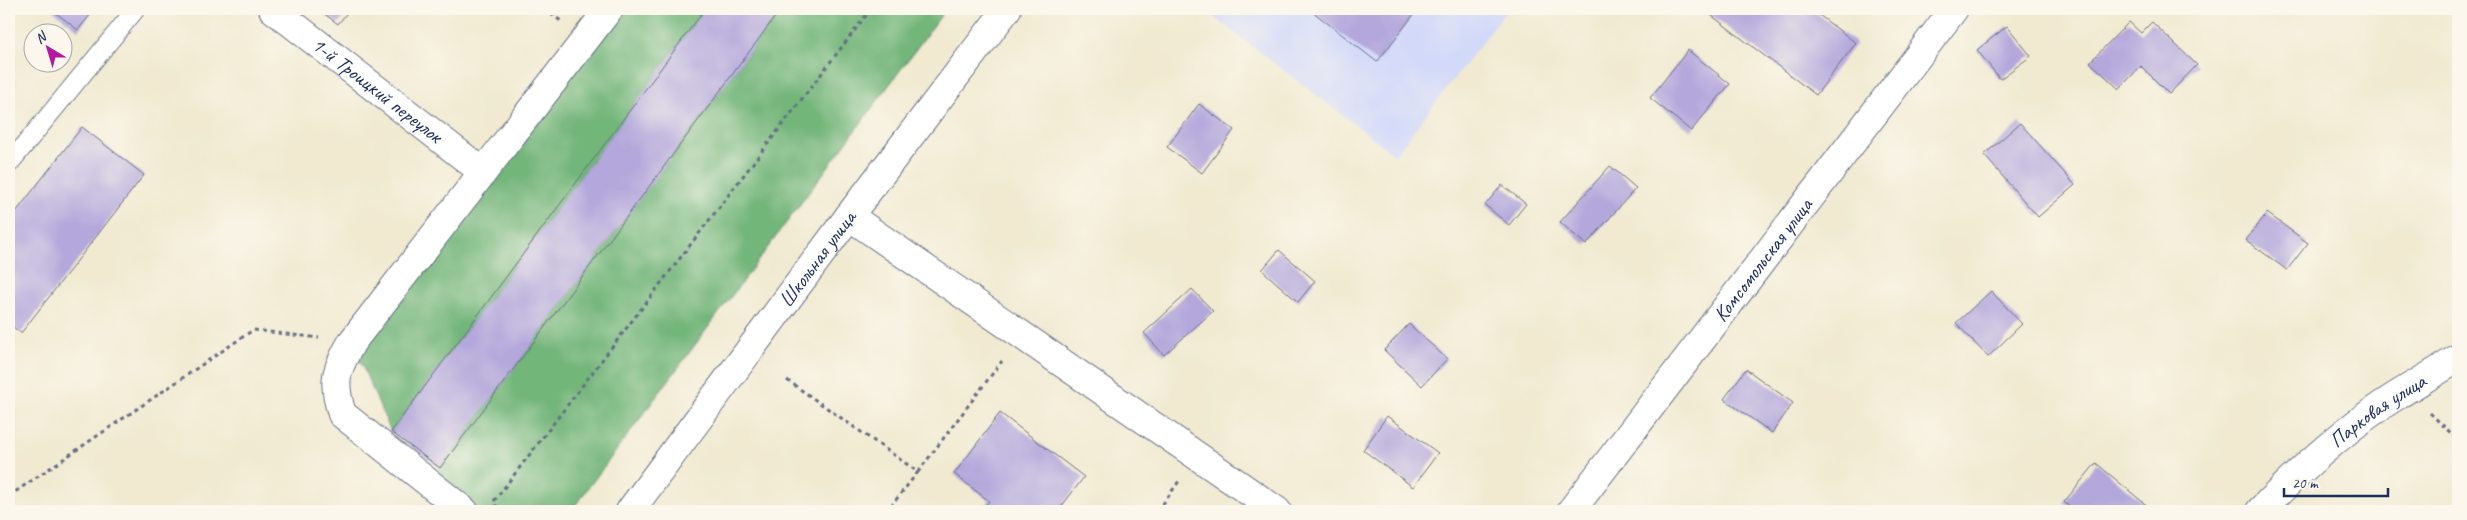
<svg xmlns="http://www.w3.org/2000/svg" width="2467" height="520" font-family="Caveat,sans-serif">
	<style>
		.built { fill: #d2d9f9 }
		.forest { fill: #73b67a; stroke: #47726c }
		.building { fill: #b3a7db }
		.lines { fill: none; stroke-linecap: round; stroke-linejoin: round }
		.service-casing { stroke: #667086; stroke-width: 20 }
		.minor-casing { stroke: #667086; stroke-width: 30 }
		.tertiary-casing { stroke: #667086; stroke-width: 30 }
		.secondary-casing { stroke: #667086; stroke-width: 30 }
		.path { stroke: #667086; stroke-width: 3; stroke-dasharray: 4 4; stroke-linecap: butt }
		.service { stroke: #fff; stroke-width: 18 }
		.minor { stroke: #fff; stroke-width: 28 }
		.tertiary { stroke: #fff; stroke-width: 28 }
		.secondary { stroke: #fff; stroke-width: 28 }
		.labels { text-anchor: middle; dominant-baseline: central; stroke-width: 4; stroke-linejoin: round; paint-order: stroke }
		.street-label { font-size: 21px; fill: #1b2f5e; stroke: #fbf7ec }
	</style>
	<rect width="100%" height="100%" fill="#fbf7ec"/>
	<filter id="ink" filterUnits="userSpaceOnUse"><feTurbulence type="fractalNoise" baseFrequency=".02" numOctaves="2"/><feDisplacementMap in="SourceGraphic" scale="10" xChannelSelector="R" yChannelSelector="G"/><feConvolveMatrix kernelMatrix="1 2 1 2 8 2 1 2 1" color-interpolation-filters="sRGB"/></filter>
	<filter id="wash" filterUnits="userSpaceOnUse"><feTurbulence type="fractalNoise" baseFrequency=".0096" numOctaves="4" result="noise"/><feDisplacementMap in="SourceGraphic" scale="20" xChannelSelector="R" yChannelSelector="G"/><feGaussianBlur stdDeviation="1.12" result="paint"/><feColorMatrix in="noise" values="0 0 0 0 0 0 0 0 0 0 0 0 0 0 0 0 0 1.4 0 .05"/><feComposite in="paint" operator="in"/></filter>
	<g filter="url(#wash)">
		<rect width="100%" height="100%" fill="#f1ead1"/>
		<!-- built -->
		<path class="built" d="M1203,9h305l-113,146z"/>
		<!-- forest -->
		<path class="forest" d="M609,9h96l-314,423 -39,-90z
			M781,9h165l-375,502h-107l-36,-27z"/>
		<g id="blocks">
			<!-- building -->
			<path class="building" d="M51,9h44l-17,21z
				M318,9h32l-12,15z
				M705,9h76l-341,459 -49,-36z
				M1314,9h104l-41,53 -65,-51z
				M1703,9h108l45,34 -40,52z
				M2129,22l12,11 11,-11 45,43 -28,29 -28,-28 -22,23 -29,-27z
				M2007,26l24,30 -31,23 -23,-29z
				M1688,50l42,34 -39,47 -41,-33z
				M1199,104l35,26 -32,43 -35,-26z
				M2020,123l55,62 -37,32 -54,-62z
				M82,127l62,48 -123,158 -12,-9v-103z
				M1610,166l26,22 -50,57 -26,-23z
				M1502,185l24,19 -17,21 -24,-20z
				M2267,213l41,30 -21,27 -41,-30z
				M1279,250l36,31 -17,21 -36,-32z
				M1192,289l21,22 -49,44 -20,-22z
				M1991,291l31,33 -34,33 -32,-34z
				M1409,324l38,35 -25,27 -38,-36z
				M1746,369l47,34 -21,30 -48,-34z
				M1000,413l84,64 -26,34h-77l8,-10 -35,-27z
				M1387,416l51,37 -25,34 -50,-37z
				M2096,463l55,46 -2,2h-75l-10,-9z"/>
		</g>
	</g>
	<g filter="url(#ink)">
		<use href="#blocks" fill-opacity="0" stroke="#667086" stroke-width="1"/>
		<g class="lines">
			<defs>
				<path id="service" d="M9,164l127,-155"/>
				<g id="minor">
					<path id="s1" d="M273,9l210,163"/>
					<path d="M849,216l428,295"/>
					<path d="M464,511l-122,-97c-10,-32 -7,-43 10,-72l257,-333"/>
					<path id="s2" d="M1571,511l383,-502"/>
				</g>
				<g id="tertiary">
					<path id="s3" d="M2260,511c41,-42 86,-84 136,-115 21,-13 42,-25 62,-38"/>
				</g>
				<g id="secondary">
					<path id="s4" d="M630,511l219,-295 158,-207"/>
				</g>
			</defs>
			<!-- service casing -->
			<use href="#service" class="service-casing"/>
			<!-- minor casing -->
			<use href="#minor" class="minor-casing"/>
			<!-- tertiary casing -->
			<use href="#tertiary" class="tertiary-casing"/>
			<!-- secondary casing -->
			<use href="#secondary" class="secondary-casing"/>
			<!-- path -->
			<path class="path" d="M544,9l17,12
				M787,380l131,92 -31,39
				M2430,413l28,27
				M918,472l84,-111
				M9,496l244,-166 66,8
				M494,501l377,-492
				M495,505l7,6
				M9,506l5,5
				M1158,511l21,-30"/>
			<!-- service -->
			<use href="#service" class="service"/>
			<!-- minor -->
			<use href="#minor" class="minor"/>
			<!-- tertiary -->
			<use href="#tertiary" class="tertiary"/>
			<!-- secondary -->
			<use href="#secondary" class="secondary"/>
		</g>
	</g>
	<g class="labels">
		<!-- street labels -->
		<g class="street-label">
			<text stroke="none"><textPath href="#s1" startOffset="132">1-й Троицкий переулок</textPath></text>
			<text stroke="none"><textPath href="#s4" startOffset="314">Школьная улица</textPath></text>
			<text stroke="none"><textPath href="#s2" startOffset="316">Комсомольская улица</textPath></text>
			<text stroke="none"><textPath href="#s3" startOffset="155">Парковая улица</textPath></text>
		</g>
	</g>
	<!-- margin -->
	<rect width="2467" height="520" fill="none" stroke="#fbf7ec" stroke-width="30"/>
	<!-- north arrow -->
	<g transform="translate(48 48) rotate(322)"><circle r="24" fill="#fbf7ec" stroke="#a1a7b3"/>
	<path d="M0-4L9 19L0 12L-9 19Z" fill="#b5179e"/>
	<text y="-8" font-size="14" font-weight="bold" text-anchor="middle" fill="#1b2f5e">N</text>
	</g>
	<!-- scale -->
	<path d="M2284 488v8h104v-8" fill="none" stroke="#1b2f5e" stroke-width="2.5"/>
	<text x="2292" y="488" font-size="15" fill="#1b2f5e" stroke="#fbf7ec" stroke-width="4" paint-order="stroke">20 m</text>
</svg>
